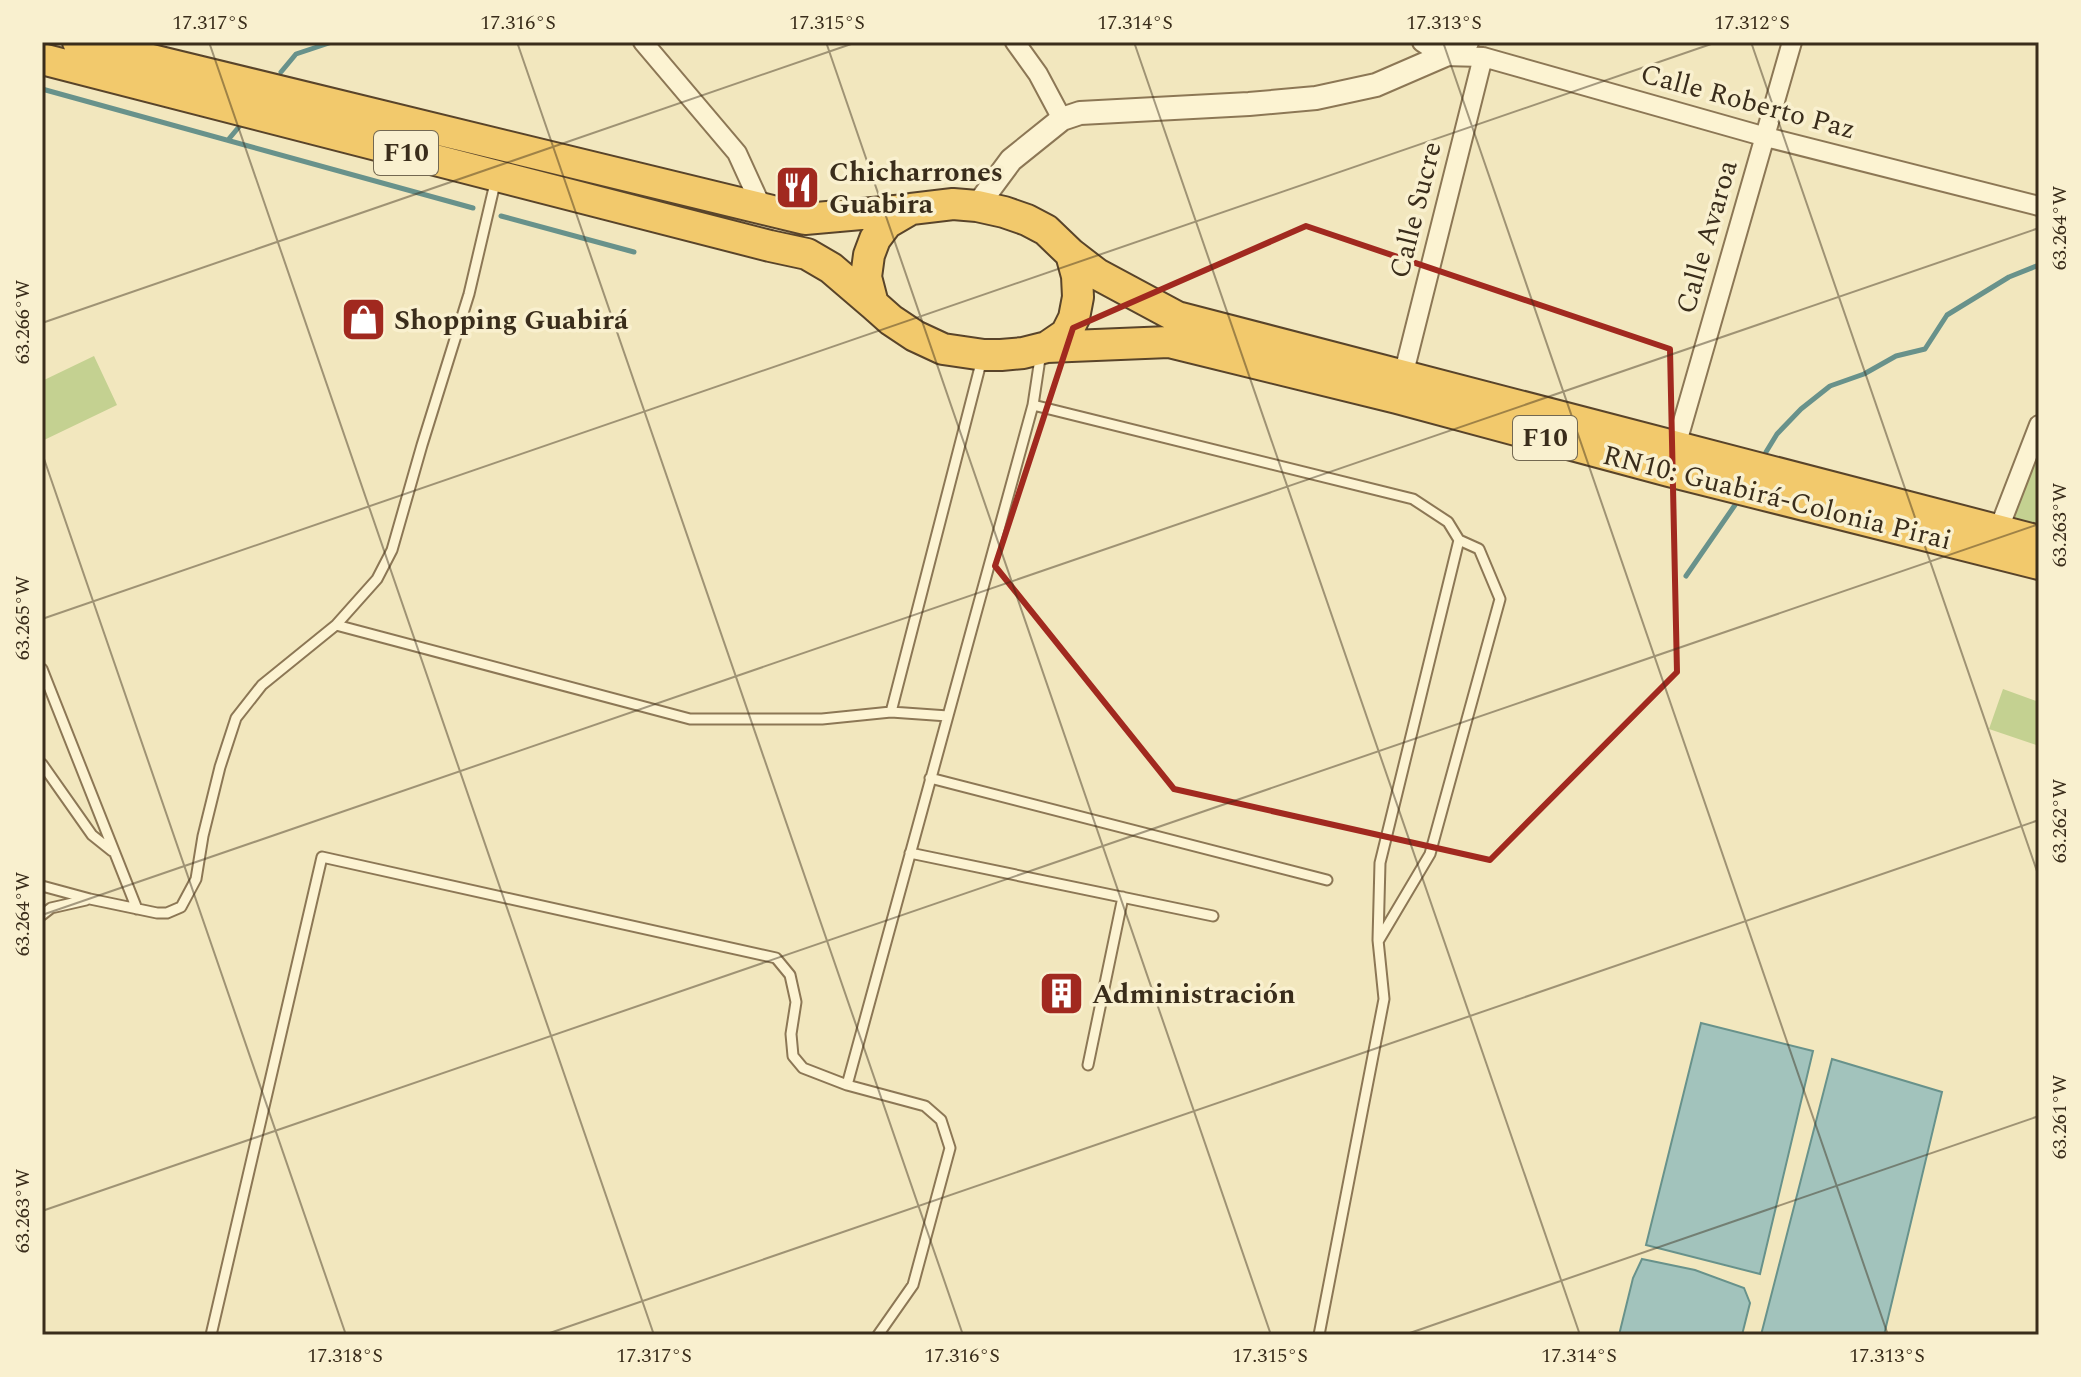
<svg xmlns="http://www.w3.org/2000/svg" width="2081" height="1377" font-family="Spectral,serif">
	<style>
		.green { fill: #c4d191 }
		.water { fill: #a2c3bc; stroke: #68928b; stroke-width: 2 }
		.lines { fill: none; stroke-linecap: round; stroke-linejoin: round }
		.stream { stroke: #68928b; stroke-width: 5 }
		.service-casing { stroke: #8c7755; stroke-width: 13 }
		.minor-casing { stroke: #8c7755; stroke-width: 22 }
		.tertiary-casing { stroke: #8c7755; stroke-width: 26 }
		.trunk-casing { stroke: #59442a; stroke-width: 34 }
		.service { stroke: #fcf3d2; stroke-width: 9 }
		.minor { stroke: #fcf3d2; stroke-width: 18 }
		.tertiary { stroke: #fcf3d2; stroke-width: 22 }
		.trunk { stroke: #f2c96c; stroke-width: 30 }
		.marked { fill: none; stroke: #a1291f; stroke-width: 6; stroke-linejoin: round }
		.ticks { fill: none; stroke: #3a2d1b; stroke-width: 2; stroke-opacity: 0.45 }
		.labels { text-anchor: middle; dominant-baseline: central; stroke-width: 7; stroke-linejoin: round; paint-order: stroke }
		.shield { fill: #f9f0cf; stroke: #736851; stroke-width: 2 }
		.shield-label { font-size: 26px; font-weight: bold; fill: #3a2d1b }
		.street-label { font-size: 28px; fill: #3a2d1b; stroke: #f9f0cf }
		.poi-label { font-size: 28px; font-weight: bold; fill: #3a2d1b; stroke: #f9f0cf; text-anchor: start }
		.neatline { fill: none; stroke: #3a2d1b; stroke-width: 3 }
		.ticks-label { font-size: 20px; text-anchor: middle; fill: #3a2d1b }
	</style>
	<rect width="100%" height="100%" fill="#f2e7be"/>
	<!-- green -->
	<path class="green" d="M94,356l23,49 -75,36v-60z
		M2039,425v116l-41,-10z
		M2003,689l36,13v44l-50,-17z"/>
	<!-- water -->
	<path class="water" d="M1701,1023l112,28 -53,223 -114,-29z
		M1832,1059l110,33 -58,243h-123z
		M1642,1259l53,11 49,18 6,15 -8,32h-123l14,-57z"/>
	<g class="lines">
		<!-- stream -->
		<path class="stream" d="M281,72l15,-18 36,-12
			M42,89l431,119
			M228,140l15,-18
			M501,216l133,36
			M1766,452l11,-18 24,-25 29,-23 34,-12 32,-18 29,-7 22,-34 62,-38 30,-12
			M1686,576l49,-71"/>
		<defs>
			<path id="service" d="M1033,405l380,94 35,23 11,18 -79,323 -2,77 6,59 -65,336
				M336,625l354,94h132l69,-7 57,4
				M42,669l95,240
				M891,712l91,-353
				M42,764l50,71 20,16
				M930,778l397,102
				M910,853l303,63
				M42,886l48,13 67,14h10l14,-6 15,-28 7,-43 17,-69 16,-49 26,-33 74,-60 41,-46 15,-29 30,-105 47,-151 27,-115
				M42,915l9,-7 35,-8
				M1379,940l51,-86 70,-255 -21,-50 -20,-9
				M1088,1065l35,-168
				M847,1085l186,-680 8,-53
				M211,1335l111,-478 454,101 14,17 6,27 -5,32 2,22 10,12 44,17 78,21 16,14 9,28 -37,137 -35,50"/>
			<path id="minor" d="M643,42l94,111 26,57
				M1015,42l23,32 24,45
				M1422,42l21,14 40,1 283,80 273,69
				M1403,376l80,-319
				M1676,446l116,-404
				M1998,531l41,-106"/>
			<path id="tertiary" d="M977,206l34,-46 51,-41 18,-6 169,-9 67,-6 60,-13 67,-29 24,-14"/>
			<path id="trunk" d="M78,42l727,177 101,-9
				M42,59l728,187 37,8 24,14 42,36
				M1071,254l26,20 80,43 862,224
				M1047,347l19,-13 8,-16 4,-21 -1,-21 -6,-22 -25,-24 -19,-10 -23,-8 -27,-6 -24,-2 -42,5 -24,14 -12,16 -6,16 -3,22 7,27 18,16 24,16 28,13 41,6h17l22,-2 24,-6 122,-5 228,56 272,73 370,93"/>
		</defs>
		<!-- service casing -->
		<use href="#service" class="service-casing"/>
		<!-- minor casing -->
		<use href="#minor" class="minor-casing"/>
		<!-- tertiary casing -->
		<use href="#tertiary" class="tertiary-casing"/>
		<!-- trunk casing -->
		<use href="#trunk" class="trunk-casing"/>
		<!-- service -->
		<use href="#service" class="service"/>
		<!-- minor -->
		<use href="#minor" class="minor"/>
		<!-- tertiary -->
		<use href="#tertiary" class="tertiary"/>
		<!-- trunk -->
		<use href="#trunk" class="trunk"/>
	</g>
	<!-- marked area -->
	<path class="marked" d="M1306,226l364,123 7,323 -187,188 -316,-71 -179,-223 78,-238z"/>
	<!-- ticks -->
	<path class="ticks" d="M209,42l445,1293M517,42l446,1293M826,42l445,1293M1134,42l446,1293M1443,42l445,1293M1751,42l288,835M42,323l815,-281M42,453l304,882M42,619l1675,-577M42,915l1997,-687M42,1211l1997,-687M544,1335l1495,-515M1404,1335l635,-219"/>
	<!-- icons -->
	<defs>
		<symbol id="restaurant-square" viewBox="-11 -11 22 22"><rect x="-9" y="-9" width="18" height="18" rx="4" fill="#a1291f" stroke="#f9f0cf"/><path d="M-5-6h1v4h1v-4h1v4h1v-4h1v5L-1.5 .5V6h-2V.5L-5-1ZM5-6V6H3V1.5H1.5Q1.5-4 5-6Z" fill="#fff"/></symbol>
		<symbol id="shop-square" viewBox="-11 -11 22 22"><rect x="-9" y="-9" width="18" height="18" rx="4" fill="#a1291f" stroke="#f9f0cf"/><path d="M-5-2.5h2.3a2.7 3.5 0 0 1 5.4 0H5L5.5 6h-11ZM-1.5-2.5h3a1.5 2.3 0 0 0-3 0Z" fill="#fff"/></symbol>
		<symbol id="building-square" viewBox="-11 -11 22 22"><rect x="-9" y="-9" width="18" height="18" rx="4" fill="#a1291f" stroke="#f9f0cf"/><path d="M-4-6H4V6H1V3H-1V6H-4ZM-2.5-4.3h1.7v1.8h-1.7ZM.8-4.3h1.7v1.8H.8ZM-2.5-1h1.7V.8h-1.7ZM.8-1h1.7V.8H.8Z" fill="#fff"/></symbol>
	</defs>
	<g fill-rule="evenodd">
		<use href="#restaurant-square" x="772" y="162" width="51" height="51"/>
		<use href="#shop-square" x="338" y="294" width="51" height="51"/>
		<use href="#building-square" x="1036" y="968" width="51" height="51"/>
	</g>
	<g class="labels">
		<!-- shield labels -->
		<g class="shield">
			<rect x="374" y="131" width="64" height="44" rx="6"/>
			<rect x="1513" y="416" width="64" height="44" rx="6"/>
		</g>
		<g class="shield-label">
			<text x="406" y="153">F10</text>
			<text x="1545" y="438">F10</text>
		</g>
		<!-- street labels -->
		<g class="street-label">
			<text transform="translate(1748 102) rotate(15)">Calle Roberto Paz</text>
			<text transform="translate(1416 210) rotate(-76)">Calle Sucre</text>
			<text transform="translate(1707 237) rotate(-74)">Calle Avaroa</text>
			<text transform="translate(1777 498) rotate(14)">RN10: Guabirá-Colonia Pirai</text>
		</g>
		<!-- poi labels -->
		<g class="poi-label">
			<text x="829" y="172">Chicharrones<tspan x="829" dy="32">Guabira</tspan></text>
			<text x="394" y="320">Shopping Guabirá</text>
			<text x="1092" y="994">Administración</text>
		</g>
	</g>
	<!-- border -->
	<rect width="2081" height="1377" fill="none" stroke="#f9f0cf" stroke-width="88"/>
	<rect x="44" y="44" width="1993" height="1289" class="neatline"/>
	<g class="ticks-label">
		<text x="210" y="29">17.317°S</text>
		<text x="518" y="29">17.316°S</text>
		<text x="827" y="29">17.315°S</text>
		<text x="1135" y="29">17.314°S</text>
		<text x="1444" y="29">17.313°S</text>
		<text x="1752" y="29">17.312°S</text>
		<text transform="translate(2059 228) rotate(-90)" y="7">63.264°W</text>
		<text transform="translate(22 322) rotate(-90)" y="7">63.266°W</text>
		<text transform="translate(2059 525) rotate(-90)" y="7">63.263°W</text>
		<text transform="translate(22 618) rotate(-90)" y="7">63.265°W</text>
		<text transform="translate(2059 821) rotate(-90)" y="7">63.262°W</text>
		<text transform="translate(22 914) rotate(-90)" y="7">63.264°W</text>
		<text transform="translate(2059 1117) rotate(-90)" y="7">63.261°W</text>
		<text transform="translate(22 1211) rotate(-90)" y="7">63.263°W</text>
		<text x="345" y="1362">17.318°S</text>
		<text x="654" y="1362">17.317°S</text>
		<text x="962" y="1362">17.316°S</text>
		<text x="1270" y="1362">17.315°S</text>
		<text x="1579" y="1362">17.314°S</text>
		<text x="1887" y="1362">17.313°S</text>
	</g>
</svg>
